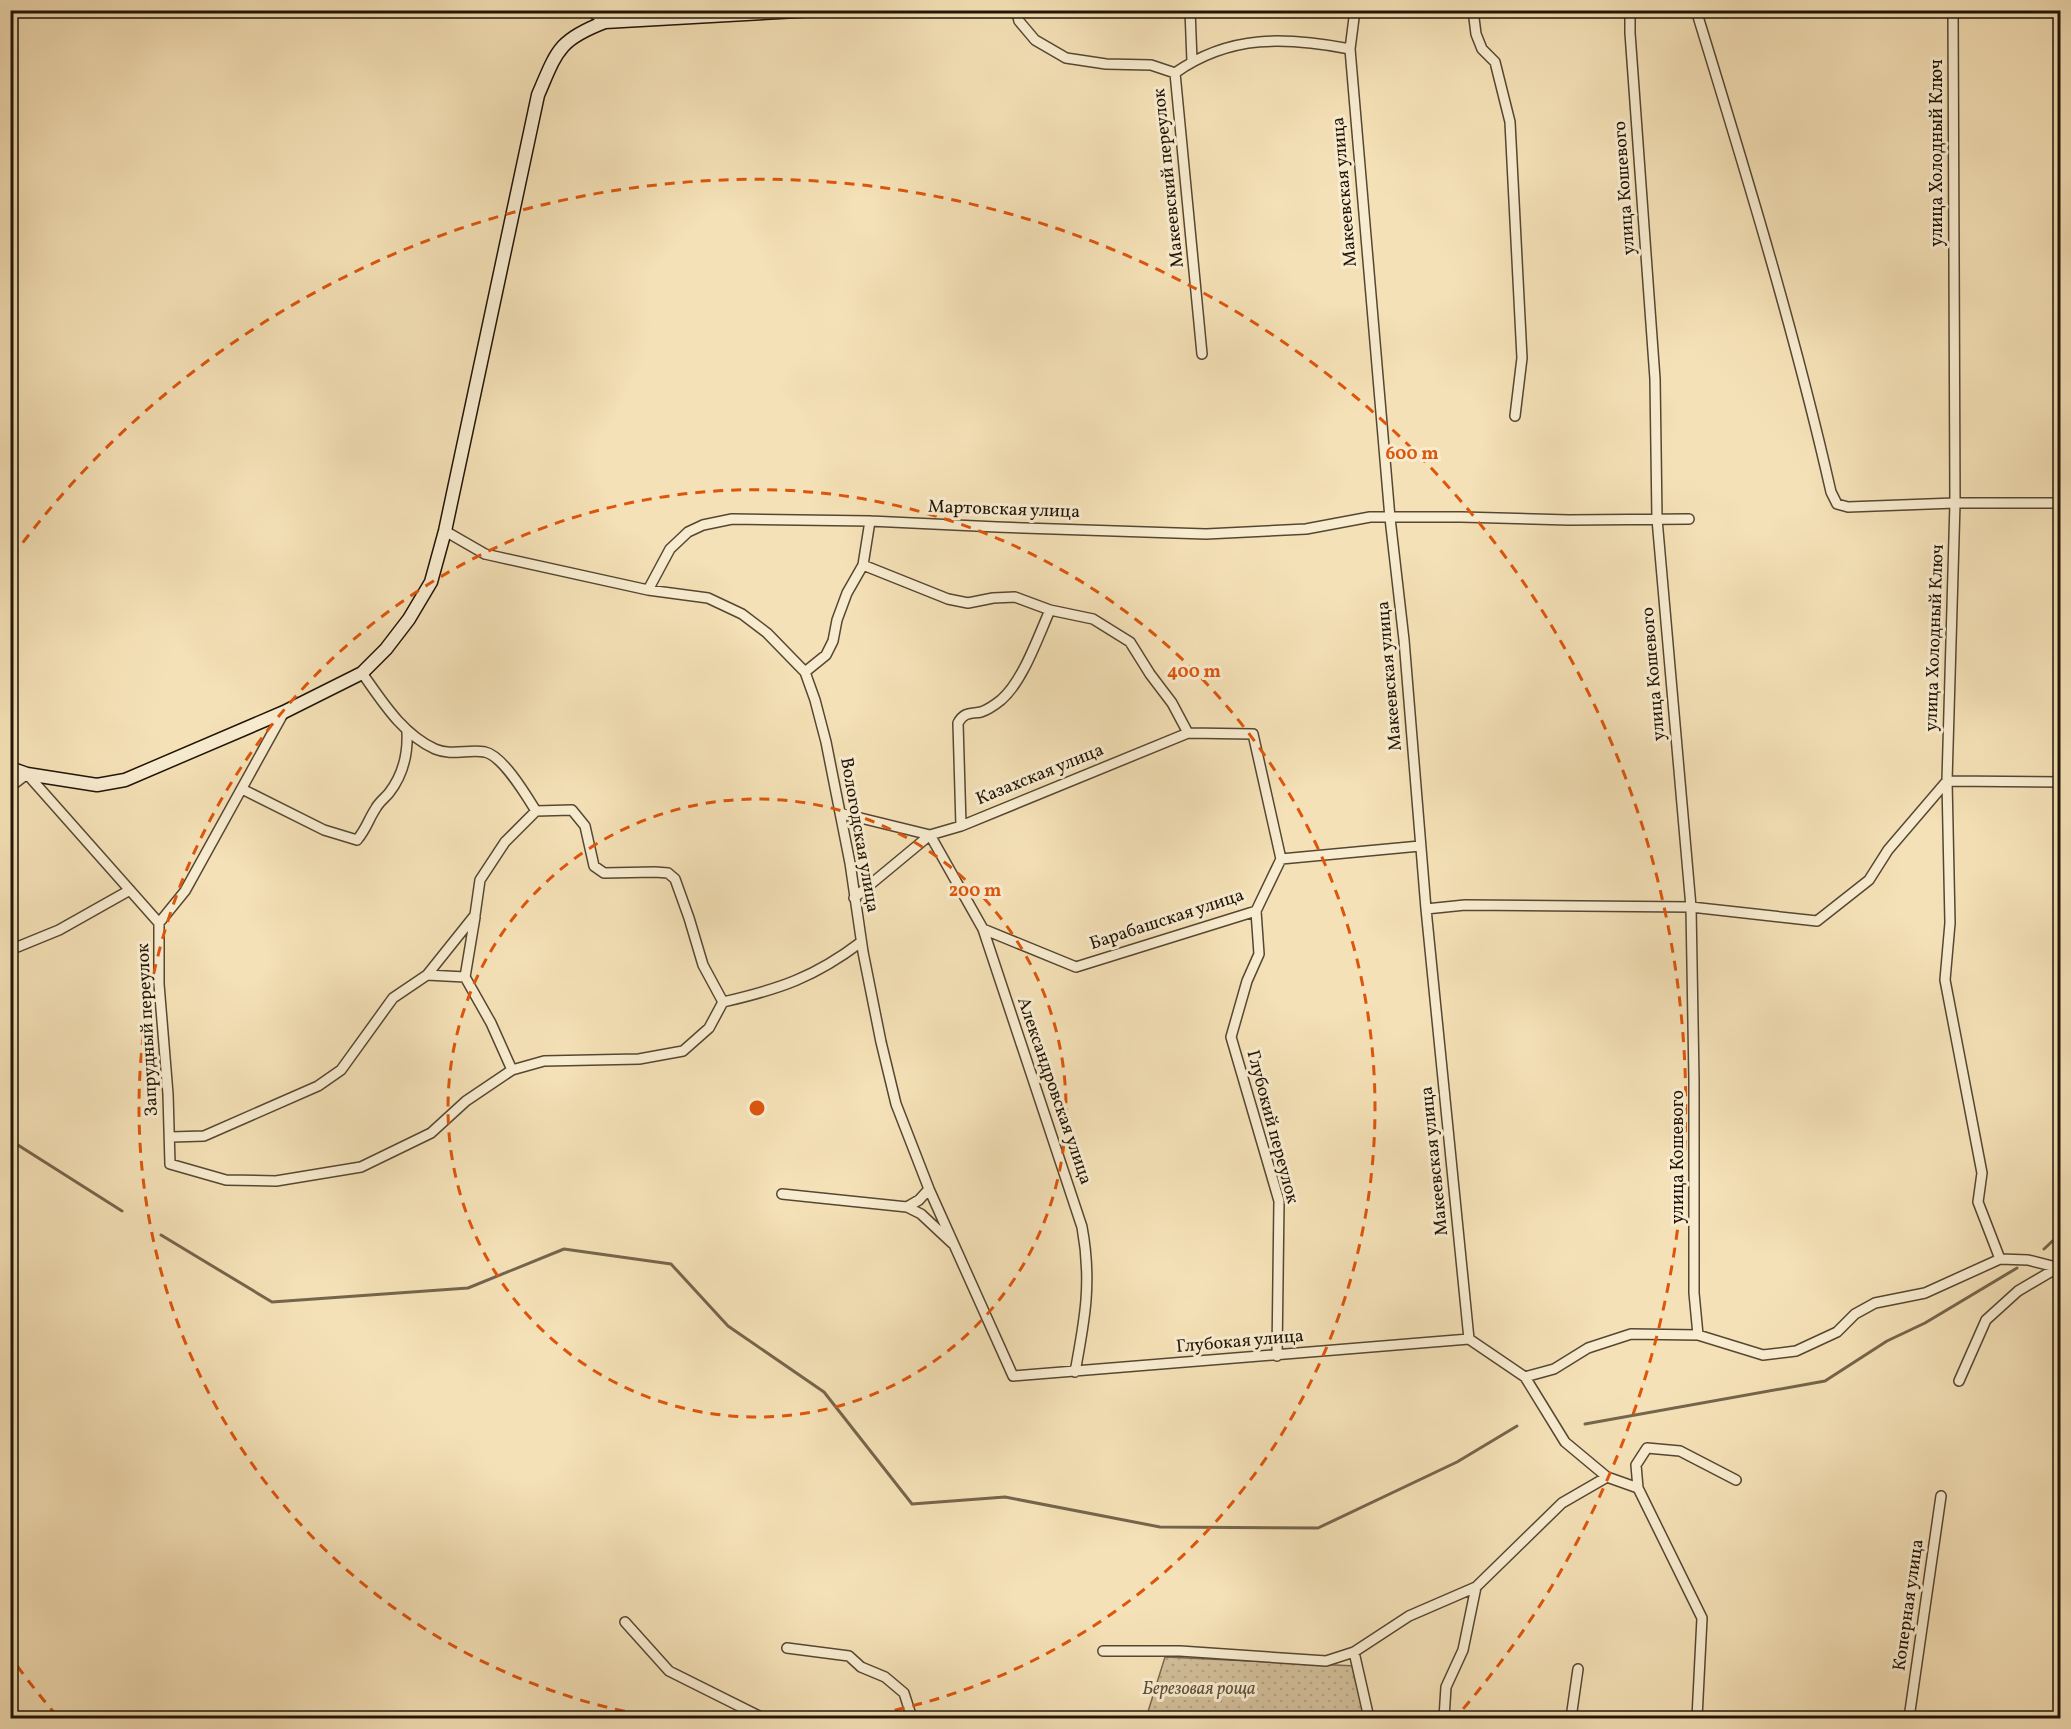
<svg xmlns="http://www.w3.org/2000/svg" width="2071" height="1729" font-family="Vollkorn,serif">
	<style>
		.park { fill: url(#park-dots); stroke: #796950; stroke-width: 1.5 }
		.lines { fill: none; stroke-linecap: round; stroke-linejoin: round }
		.stream { stroke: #75654c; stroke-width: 3 }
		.minor-casing { stroke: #564732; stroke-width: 12 }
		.tertiary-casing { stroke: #564732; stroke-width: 14 }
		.secondary-casing { stroke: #211406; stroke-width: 15 }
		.minor { stroke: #f8ecd0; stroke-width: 9 }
		.tertiary { stroke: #f8ecd0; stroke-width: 10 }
		.secondary { stroke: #f8ecd0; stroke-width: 12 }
		.ring { fill: none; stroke: #de560c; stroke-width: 3; stroke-dasharray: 10 8 }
		.labels { text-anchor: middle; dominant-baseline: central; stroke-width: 6; stroke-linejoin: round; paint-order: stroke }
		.street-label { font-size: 18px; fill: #211406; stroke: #f8ecd0 }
		.park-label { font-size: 18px; font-style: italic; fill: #5f5039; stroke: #f8ecd0 }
		.centre { fill: #de560c; stroke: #f8ecd0; stroke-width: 3 }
		.ring-label { font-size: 18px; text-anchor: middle; font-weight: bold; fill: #de560c; stroke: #f8ecd0; stroke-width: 6; stroke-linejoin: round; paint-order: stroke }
	</style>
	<defs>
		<pattern id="park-dots" width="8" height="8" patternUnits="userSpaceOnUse" patternTransform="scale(1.5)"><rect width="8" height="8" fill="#d1be99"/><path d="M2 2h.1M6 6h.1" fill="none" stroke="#b3a282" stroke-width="1.8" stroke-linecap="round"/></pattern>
	</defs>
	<rect width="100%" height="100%" fill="#f5e1b7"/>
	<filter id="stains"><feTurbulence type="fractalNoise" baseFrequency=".00333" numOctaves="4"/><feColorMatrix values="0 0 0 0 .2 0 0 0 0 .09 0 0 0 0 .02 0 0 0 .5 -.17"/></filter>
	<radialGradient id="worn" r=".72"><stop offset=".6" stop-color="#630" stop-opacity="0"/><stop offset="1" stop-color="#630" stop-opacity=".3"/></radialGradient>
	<!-- park -->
	<path class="park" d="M1165,1657l191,9 13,52h-223z"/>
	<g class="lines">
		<!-- stream -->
		<path class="stream" d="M10,1140l112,71
			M161,1235l111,67 196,-14 96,-39 107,15 57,62 96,66 88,112 93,-7 155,30 158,1 139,-66 60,-36
			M2044,1249l16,-15
			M1585,1424l240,-43 62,-40 38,-18 92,-55"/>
		<defs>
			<path id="minor" d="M1016,10l3,11 16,19 31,18 40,6 45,1 24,8 27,281
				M1190,10l2,51
				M1355,10l-5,39 40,469 14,122 22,269 43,430
				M1473,10l3,24 6,15 13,13 15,60 12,236 -7,58
				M1630,10v23l25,346 2,140 34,388 3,173v213l4,42
				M1696,10c49,160 98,319 135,482l6,12 11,3 107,-4h105
				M1953,10l2,493 -8,278 3,142 -5,57 37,193 -4,29 22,57
				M1175,73c55,-39 111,-36 175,-24
				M445,531l40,23 163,36 60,8 34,16 25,19 38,39 10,28 11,42 24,121 13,89 18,90 15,62 33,85 84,187 456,-37
				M863,565l85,34 20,4 25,-5 22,-1 35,13 43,9 37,23 20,32 22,29 16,30
				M648,590l22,-41 18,-17 15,-7 29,-6 138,2 127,6 209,7 100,-5 64,-12h91l108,3 120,-1
				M805,672l21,-17 7,-14 4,-21 10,-27 16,-28 7,-44
				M284,712l-99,179 -26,32v61l9,110 2,70 56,16 50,1 85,-14 70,-34 35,-32 46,-31 32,-9 95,-2 44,-8 26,-23 14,-26c57,-13 92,-25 138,-60
				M10,787l17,-13 132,149
				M242,789l82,41 33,10c10,-12 11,-20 19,-32 3,-6 9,-10 13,-15 14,-18 19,-39 18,-61
				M536,811l36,-1 13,16 9,40 10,7 51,-1 13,1 7,6 14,39 14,47 20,37
				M840,813l90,22 31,-9 227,-93 65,1 28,125 -25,52 -180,56 -93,-38
				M961,826l-3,-103c6,-11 12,-9 23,-11 6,-2 15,-8 20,-12 22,-19 37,-63 49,-90
				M1281,859l139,-13
				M854,898l76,-63 53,94 99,298c10,54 3,92 -7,145
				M1426,909l39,-4 226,2 126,14 52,-41 19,-30 59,-69 113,1
				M1256,911l3,43 -12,27 -16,56 48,164 -2,155
				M10,950l49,-20 71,-40
				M427,975l38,2 26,46 21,47
				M465,977l10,-60
				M171,1137l33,-1 114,-50 23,-16 52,-72 34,-23 48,-60 5,-35 25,-38 31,-31c-10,-16 -33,-55 -51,-59 -16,-3 -34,4 -50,-3 -33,-15 -53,-48 -73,-76
				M782,1194l125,13 14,7 31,29
				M907,1207l12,-7 10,-11
				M1469,1339l56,38 29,-8 34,-21 43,-14 67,1 65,20 33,-4 41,-19 18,-18 20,-11 50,-10 75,-34 28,1 32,8
				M1525,1377l40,65 42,35 31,11 64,130 -5,100
				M1959,1381l27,-61 32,-29 39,-23
				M1638,1488l-2,-23 11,-17 33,3 56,29
				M625,1622l44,49 94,47
				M787,1648l62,8 12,11 24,10 19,16 8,25
				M1103,1651h77l146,10 28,-9 55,-36 67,-29 86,-84 45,-26
				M1354,1652l15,66
				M1444,1718l2,-31 17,-37 13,-63
				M1571,1718l7,-49
				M1909,1718l32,-222"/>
			<path id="tertiary" d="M591,10l14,12"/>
			<path id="secondary" d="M10,768l17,6 70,11 28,-5 159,-68 78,-39 24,-24 23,-30 22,-37 14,-51 93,-436c19,-44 20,-55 67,-73l211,-12"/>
		</defs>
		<!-- minor casing -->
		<use href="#minor" class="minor-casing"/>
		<!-- tertiary casing -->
		<use href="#tertiary" class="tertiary-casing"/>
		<!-- secondary casing -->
		<use href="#secondary" class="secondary-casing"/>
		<!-- minor -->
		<use href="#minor" class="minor"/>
		<!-- tertiary -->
		<use href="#tertiary" class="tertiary"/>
		<!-- secondary -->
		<use href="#secondary" class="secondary"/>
	</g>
	<!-- distance rings -->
	<g class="ring">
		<circle cx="757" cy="1108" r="309"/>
		<path d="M660 1718A618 618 0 1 1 854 1718"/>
		<path d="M57 1716A927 927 0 0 1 12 1659M12 557A927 927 0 1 1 1457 1716"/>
	</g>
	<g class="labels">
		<!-- street labels -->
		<g class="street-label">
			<text transform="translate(1937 153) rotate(-90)">улица Холодный Ключ</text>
			<text transform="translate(1169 178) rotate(-96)">Макеевский переулок</text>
			<text transform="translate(1625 188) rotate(-94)">улица Кошевого</text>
			<text transform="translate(1345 192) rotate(-95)">Макеевская улица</text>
			<text transform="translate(1004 510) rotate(2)">Мартовская улица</text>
			<text transform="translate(1935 638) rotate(-88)">улица Холодный Ключ</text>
			<text transform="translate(1654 674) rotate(-95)">улица Кошевого</text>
			<text transform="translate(1390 676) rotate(-95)">Макеевская улица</text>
			<text transform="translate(1040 775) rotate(-22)">Казахская улица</text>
			<text transform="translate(859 835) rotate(80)">Вологодская улица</text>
			<text transform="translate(1167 920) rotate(-18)">Барабашская улица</text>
			<text transform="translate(148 1030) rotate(-93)">Запрудный переулок</text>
			<text transform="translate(1054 1091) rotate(71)">Александровская улица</text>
			<text transform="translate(1272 1127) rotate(75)">Глубокий переулок</text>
			<text transform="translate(1678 1157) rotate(-90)">улица Кошевого</text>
			<text transform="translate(1435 1161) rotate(-96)">Макеевская улица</text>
			<text transform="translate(1240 1342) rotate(-5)">Глубокая улица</text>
			<text transform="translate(1909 1605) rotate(-82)">Коперная улица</text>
		</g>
		<!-- park labels -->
		<g class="park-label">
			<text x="1199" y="1689">Березовая роща</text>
		</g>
	</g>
	<circle cx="757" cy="1108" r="9" class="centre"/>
	<g class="ring-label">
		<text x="1412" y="459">600 m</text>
		<text x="1194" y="677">400 m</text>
		<text x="975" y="896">200 m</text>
	</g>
	<!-- margin -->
	<rect width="2071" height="1729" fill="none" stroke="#f5e1b7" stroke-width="36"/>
	<rect x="12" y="12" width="2047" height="1705" fill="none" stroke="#211406" stroke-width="3"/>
	<rect x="18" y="18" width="2035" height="1693" fill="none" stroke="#211406" stroke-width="1.5"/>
	<rect width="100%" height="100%" filter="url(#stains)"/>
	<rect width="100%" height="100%" fill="url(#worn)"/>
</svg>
